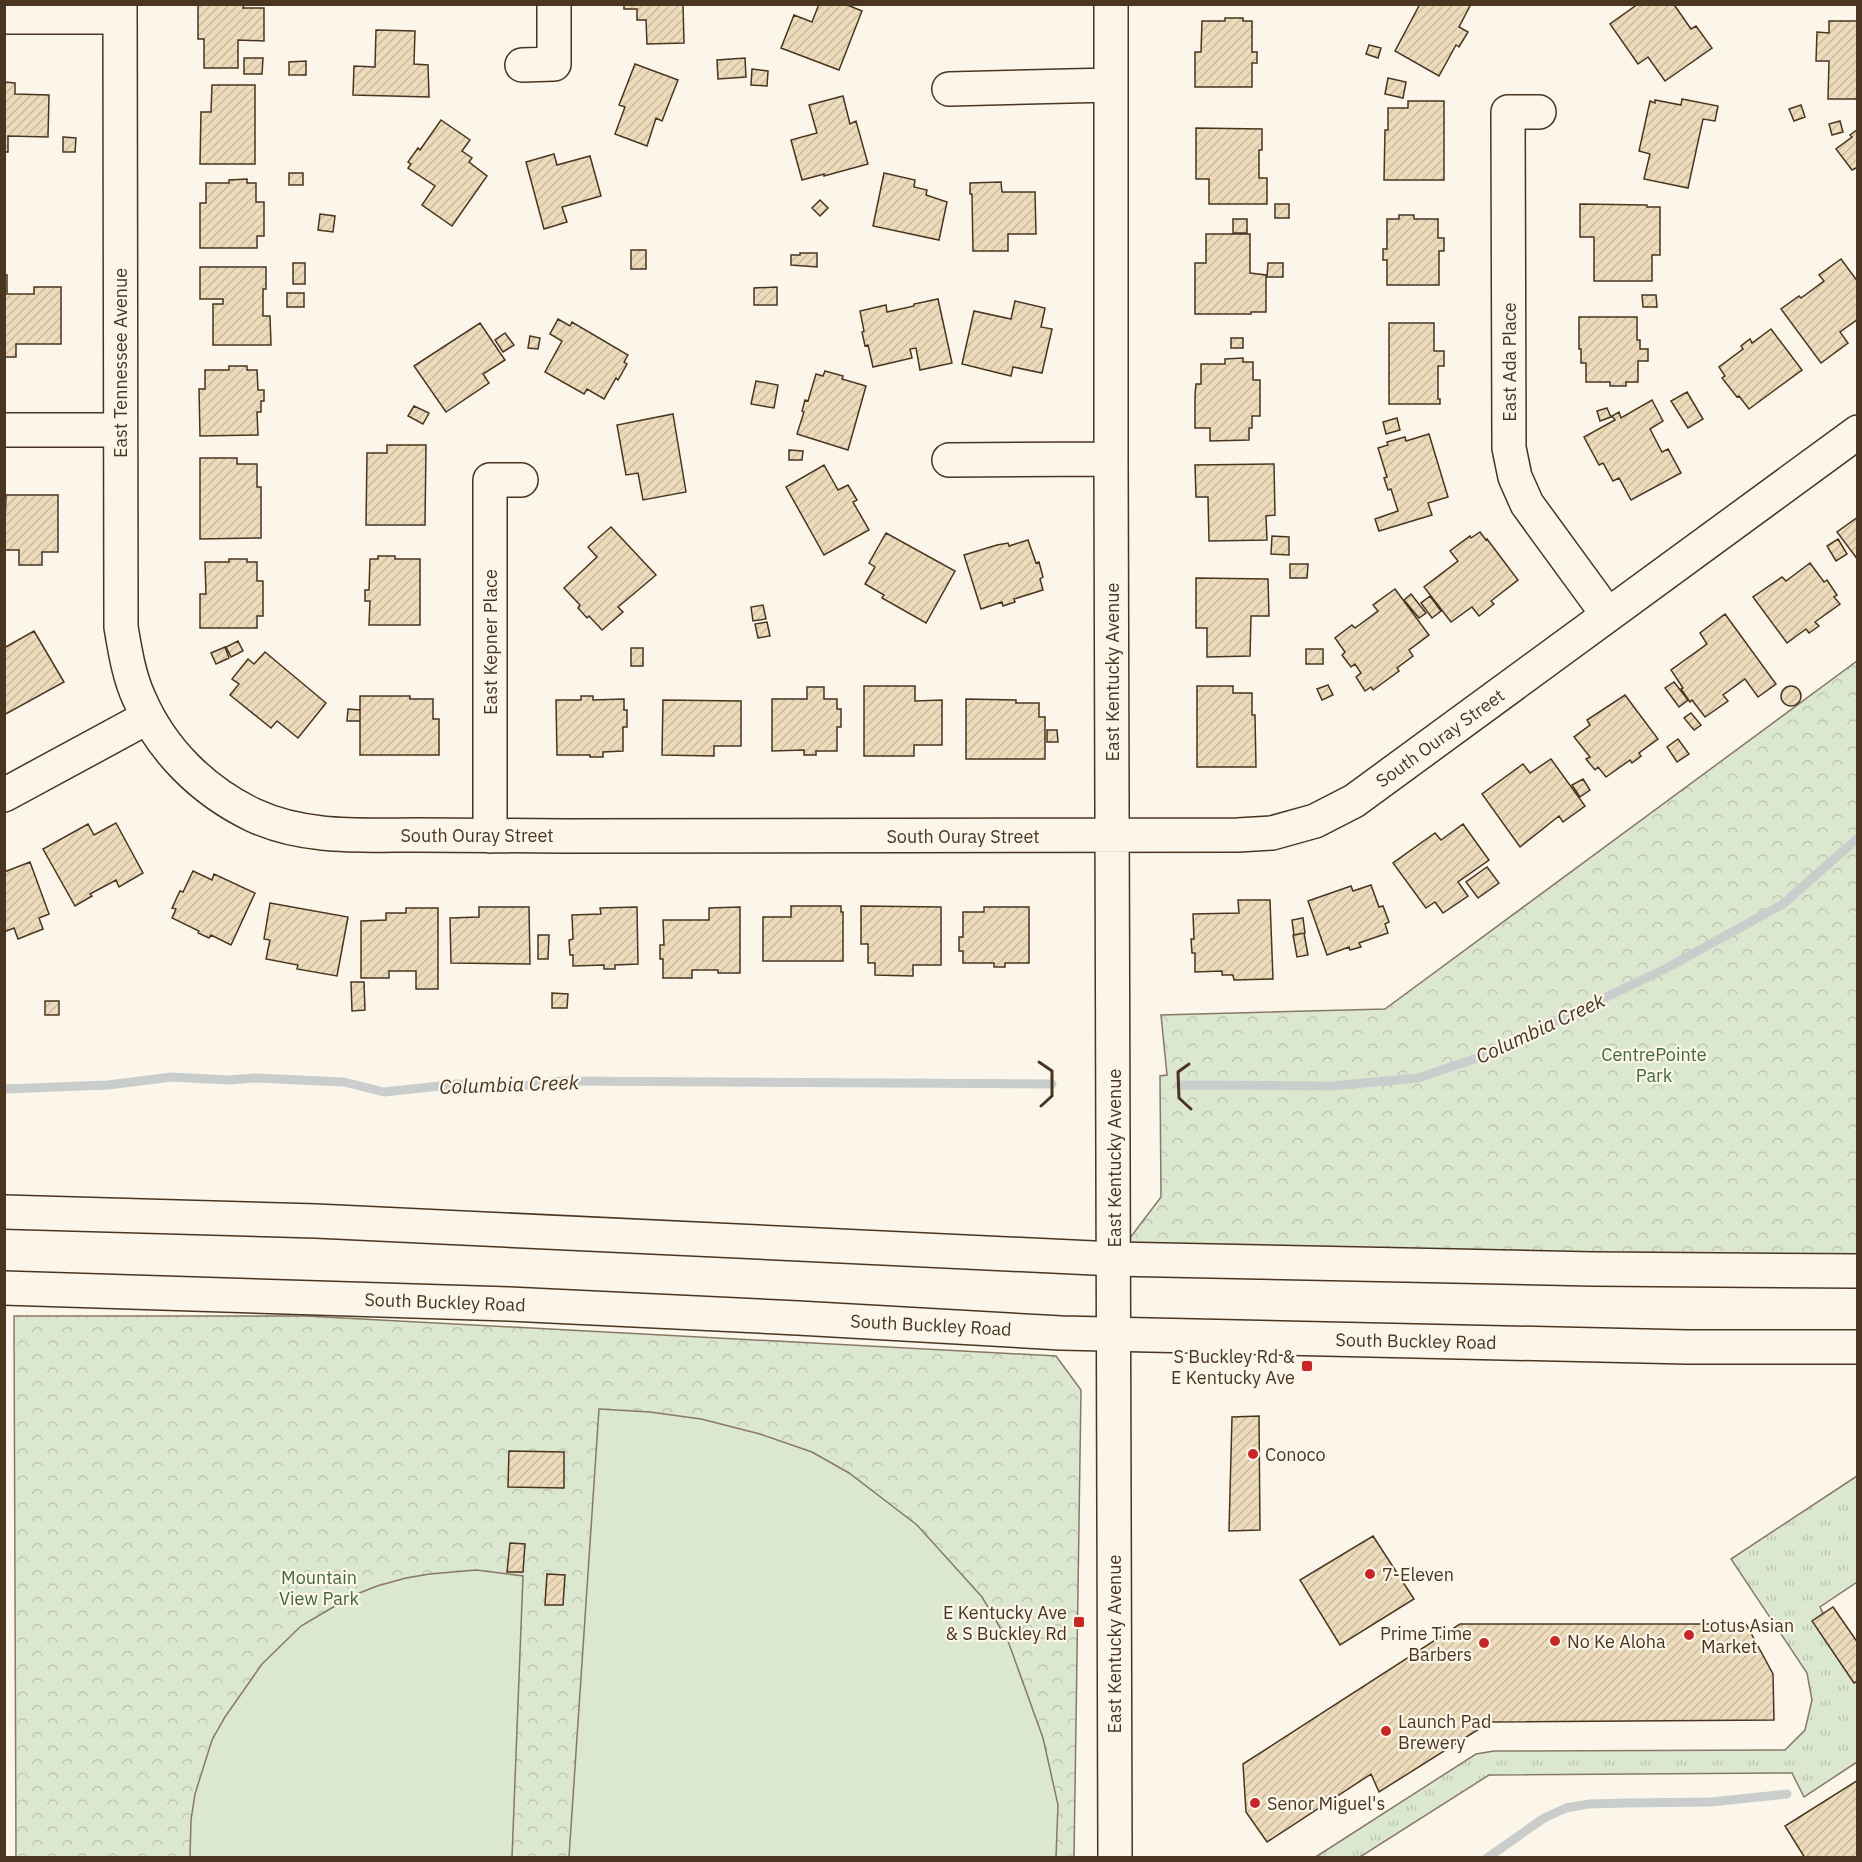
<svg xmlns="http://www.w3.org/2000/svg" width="1862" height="1862" font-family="'IBM Plex Sans',sans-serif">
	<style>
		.grass { fill: url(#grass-tufts); stroke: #887966; stroke-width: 1.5 }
		.park { fill: url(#park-crowns); stroke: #887966; stroke-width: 1.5 }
		.pitch { fill: #dce7d0; stroke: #887966; stroke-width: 1.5 }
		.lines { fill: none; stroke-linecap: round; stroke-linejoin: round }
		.stream { stroke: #c9cecd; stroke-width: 9 }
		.building { fill: url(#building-hatch); stroke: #4a3520; stroke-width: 1.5 }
		.minor-casing { stroke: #4a3520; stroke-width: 36 }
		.major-casing { stroke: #4a3520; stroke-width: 36 }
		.minor { stroke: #fbf6e9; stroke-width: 33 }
		.major { stroke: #fbf6e9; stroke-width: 33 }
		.wall { stroke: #4a3520; stroke-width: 3 }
		.poi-dot { fill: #c62828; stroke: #fbf6e9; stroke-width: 2 }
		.labels { text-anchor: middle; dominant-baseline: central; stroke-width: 4.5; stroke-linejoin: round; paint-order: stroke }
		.street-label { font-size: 18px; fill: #4a3520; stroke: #fbf6e9 }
		.park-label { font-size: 18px; fill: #436837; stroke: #fbf6e9 }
		.poi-label { font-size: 18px; fill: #4a3520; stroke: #fbf6e9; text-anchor: start }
		.water-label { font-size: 20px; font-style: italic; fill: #4a3520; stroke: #fbf6e9 }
	</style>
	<defs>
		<pattern id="grass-tufts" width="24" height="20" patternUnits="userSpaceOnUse" patternTransform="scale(1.5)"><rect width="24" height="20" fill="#dce7d0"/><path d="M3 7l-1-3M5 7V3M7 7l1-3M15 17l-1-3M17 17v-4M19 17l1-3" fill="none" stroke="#bec7b2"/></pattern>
		<pattern id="park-crowns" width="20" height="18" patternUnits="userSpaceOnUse" patternTransform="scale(1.5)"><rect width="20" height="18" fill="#dce7d0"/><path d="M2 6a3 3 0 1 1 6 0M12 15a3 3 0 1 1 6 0" fill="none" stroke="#bec7b2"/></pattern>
		<pattern id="building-hatch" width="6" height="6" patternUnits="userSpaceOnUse" patternTransform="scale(1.5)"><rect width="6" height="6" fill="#ecdcbc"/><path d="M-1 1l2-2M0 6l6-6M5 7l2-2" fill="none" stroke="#ccbda1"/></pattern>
	</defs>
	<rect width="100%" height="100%" fill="#fbf6e9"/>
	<!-- grass -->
	<path class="grass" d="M1857,1476v106l-37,25 37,73v82l-53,35 -12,-24 -303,2 -129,82 -46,1 162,-104 18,-3 291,-1 20,-20 7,-30 -5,-27 -76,-114z"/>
	<!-- park -->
	<path class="park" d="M1857,661v610l-743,-12 47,-62 -1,-121 7,-1 -6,-60 224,-6z
		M14,1316h292l750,40 25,34 -7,467h-1058z"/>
	<!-- pitch -->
	<path class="pitch" d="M599,1409l51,3 51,7 59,15 52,18 37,21 68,52 65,72 26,44 35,97 15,67 -2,52h-487z
		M476,1570l47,6 -11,281h-322l1,-37 4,-26 17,-54 13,-23 37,-53 39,-38 51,-30 25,-10 29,-8 24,-4z"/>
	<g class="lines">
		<!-- stream -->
		<path class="stream" d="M1179,1085l153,1 86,-8 65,-22 182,-87 118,-65 75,-66
			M4,1089l104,-4 64,-8 56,3 27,-2 89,4 40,10 74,-8 25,4h23l54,-7 492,3
			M1487,1858l57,-40 22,-10 23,-4 38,-1 84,-1 76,-8"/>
	</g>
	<!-- building -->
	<path class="building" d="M198,4h46l-1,4h21v33l-26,-1v28h-34v-29h-6z
		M624,4h59l1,39 -37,1 -1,-24h-9v-11h-13z
		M819,4h26l17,7 -23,59 -58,-22 13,-33 18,7z
		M1420,4h51l-12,23 9,5 -9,15 -3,-2 -17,31 -44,-25z
		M1638,4h39l-2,2 16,23 5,-3 16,22 -47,33 -17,-24 -10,7 -28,-40z
		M1225,18h18v3h9v31h5v11h-5v24h-57v-35h6l1,-31h23z
		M1829,21h29v78h-30l1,-38h-13l1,-29 12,1z
		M376,30l39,1 -1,33 14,1 1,32 -76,-2 1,-29 21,1z
		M1369,45l12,3 -3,10 -12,-4z
		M244,58h19l-1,16h-18z
		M745,58l1,19 -28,2 -1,-19z
		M306,61v14h-17v-13z
		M635,64l43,16 -16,41 -6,-3 -9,28 -32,-12 10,-27 -6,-2z
		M752,69l16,2 -1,15 -16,-1z
		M1388,78l18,4 -3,16 -18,-4z
		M4,82l11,1v11l34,1 -1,42 -40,-1v16h-4z
		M212,85h43v79h-55l1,-52h10z
		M843,96l7,28 6,-3 12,43 -44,12v-2l-22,6 -11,-40 26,-7 -8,-28z
		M1682,99l36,7 -3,15 -12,-2 -15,69 -44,-9 6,-25 -11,-3 11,-50 5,2v-3l26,5z
		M1408,101h36v79h-60l1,-50h3v-22h20z
		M1801,105l4,12 -11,4 -5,-12z
		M441,120l29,20 -8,11 10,7 -3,4 18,14 -35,50 -30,-21 13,-19 -27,-18 3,-4 -3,-2 10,-14 2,2z
		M1840,121l3,11 -11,3 -3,-11z
		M1196,128l66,1v21h-3v28h8v26h-58v-25h-13z
		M1858,129v38l-6,3 -16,-21 16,-12 -2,-2z
		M63,137l13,1 -1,14h-12z
		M554,154l3,11 33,-9 11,40 -39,11 5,15 -23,7 -18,-67z
		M289,173h14v12h-14z
		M884,173l31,7 -1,7 13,3 -1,5 21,7 -8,38 -66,-14z
		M247,179v4h9v19h8v34h-7v12h-57v-45h6v-20h23v-3z
		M1001,182l1,10h33l1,42h-28v17h-35l-1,-57h-2v-11z
		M820,200l8,8 -8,8 -8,-8z
		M1275,204h14v14h-14z
		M1580,204l67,1v2h13v48h-8v26h-58v-44h-14z
		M320,214l15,2 -2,16 -15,-2z
		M1399,215h15v4h24v19h6v13h-5v34h-52v-25h-4v-11h4v-30h12z
		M1233,219h14v14h-14z
		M1206,234h44v39l16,2v37h-15v2h-56v-51h11z
		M631,250h15v19h-15z
		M800,253h17v14l-26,-2v-10h9z
		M1841,259l17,23v37l-18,13 8,11 -27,20 -40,-54 18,-13 2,2 23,-17 -5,-6z
		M293,263h12v21h-12z
		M1268,263h15v14h-16z
		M200,267h66v22h-3v27h7l1,29h-58v-41h10v-5h-23z
		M4,275h3v19h27v-7h27v57h-45v13h-12z
		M777,287v18h-23v-17z
		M287,293h17v14h-17z
		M1642,295h14l1,12h-14z
		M938,299l14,64 -32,7 -4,-22 -6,1 2,9 -39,9 -5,-22 -3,1 -3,-14 2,-1 -4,-20 26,-6 1,7 27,-6v-2z
		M1015,301l30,7 -4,19 11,2 -10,44 -29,-6 -2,9 -49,-12 12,-53 37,8z
		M1579,317h58v23h3v9h8v12h-10v21h-12v4h-16v-4h-24v-19h-5v-14h-2z
		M558,319l12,7 2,-4 56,33 -4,7 3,2 -9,16 -2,-2 -12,21 -17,-10 -3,5 -39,-22 17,-31 -12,-7z
		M480,323l25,37 -22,14 6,9 -43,29 -32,-46z
		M1389,323h45v28h10v15h-6v33h2v5h-51z
		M1771,329l31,41 -53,39 -10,-13 -2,1 -15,-19 3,-2 -6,-9 24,-18 -2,-3 9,-7 2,4z
		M505,333l9,12 -11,7 -8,-12z
		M530,336l10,2 -2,11 -10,-1z
		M1231,338h12v10h-12z
		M1243,358v4h10v18h7v36h-8v12h-3v12l-39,1v-13h-15v-33l1,-11h5v-20h24v-5z
		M229,366h18v4h10l1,20h6v11h-3v11h-4l1,23 -58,1 -1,-47h6v-19h24z
		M825,371l18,5 -1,3 24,7 -18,64 -51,-16 7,-22 -2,-1 3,-11 3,1 8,-27 7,2z
		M756,381l22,4 -4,23 -23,-4z
		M1687,392l16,27 -15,9 -17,-27z
		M1652,400l11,21 -13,8 12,23 6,-3 13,24 -50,27 -12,-22 -6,3 -10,-18 -4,2 -15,-28 31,-17 -3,-4 7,-4 2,6z
		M414,406l15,7 -6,11 -15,-8z
		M1607,408l4,9 -11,4 -3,-10z
		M673,414l13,78 -43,8 -5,-27 -12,2 -9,-50z
		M1397,418l3,12 -14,4 -3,-12z
		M1429,434l19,63 -20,6 4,12 -53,16 -4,-12 23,-8 -7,-22 -3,1 -4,-12 3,-1 -9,-29 10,-3 -1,-3 18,-5 1,4z
		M387,445h39l-1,80h-59l1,-72h20z
		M789,450l14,1 -1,9h-13z
		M200,458h37v6h20v23h4v51l-61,1z
		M1274,464l1,51 -9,1 1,24 -58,1 -1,-44h-12l-1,-32z
		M824,465l14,25 10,-5 9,15 -4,2 16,28 -45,25 -38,-68z
		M6,495h52v57h-16v13h-23v-15h-15z
		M1858,517v43l-21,-28z
		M611,527l45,48 -38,32 5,5 -21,18 -13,-14 -2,2 -9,-10 2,-3 -16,-17 33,-31 -9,-10z
		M1480,532l6,8 1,-1 31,41 -27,21 3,3 -15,12 -7,-9 -21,15 -27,-35 34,-26 -8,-10 20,-15 1,2z
		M886,533l69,38 -29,52 -44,-25 2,-3 -19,-11 10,-17 -6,-4z
		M1272,536l17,1v18l-18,-1z
		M1838,539l9,15 -11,7 -9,-15z
		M1028,540l8,23 3,-1 4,15 -3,2 3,11 -29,9 1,3 -12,4 -1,-4 -21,7 -17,-54 33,-10 11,-2 1,3z
		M378,556h17v3h25v66h-51l1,-24h-5v-11h4l1,-31h8z
		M229,559h18v3h10v19h6v35h-6v12h-57v-34h6l-1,-32h24z
		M1810,563l14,19 3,-2 10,15 -3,2 6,7 -25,18 4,4 -10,7 -3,-4 -19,14 -34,-46 29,-20 4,4z
		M1290,564h18l-1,14h-17z
		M1196,578l72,1 1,37h-18l-1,40 -43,1v-29h-11z
		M1395,589l34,46 -20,15 4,6 -16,12 2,3 -26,19 -2,-3 -6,4 -9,-14 5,-4 -6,-9 -4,3 -9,-12 3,-3 -10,-14 17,-13 3,3 23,-17 -5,-6z
		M1411,594l15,19 -7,5 -15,-18z
		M1430,596l11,15 -9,7 -11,-15z
		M763,605l3,14 -13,2 -2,-14z
		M1725,614l51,70 -18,13 -13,-18 -22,16 5,6 -23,16 -13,-17 -2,2 -9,-13 2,-1 -12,-18 36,-26 -7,-11z
		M767,622l3,14 -12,2 -3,-14z
		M34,631l30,51 -60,33v-67z
		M238,641l5,10 -12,6 -5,-10z
		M225,647l4,11 -13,6 -5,-11z
		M631,648h12v18h-12z
		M1306,649h17v15h-17z
		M265,652l61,51 -28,35 -21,-17 -6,7 -41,-33 9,-11 -7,-5 16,-20 6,5z
		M1674,682l14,18 -9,7 -14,-19z
		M1328,685l5,10 -11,5 -5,-11z
		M1781 696a10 10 0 1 1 20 0a10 10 0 1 1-20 0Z
		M864,686h51v15l27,-1v45h-28v11h-50z
		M1197,686h36v7h19v22h3l1,52h-59z
		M807,687h17v12h13v10h4v18h-4v24h-21v4h-12v-5l-32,1v-52h35z
		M1625,695l33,44 -19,14 2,3 -9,7 -2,-3 -24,17 -8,-10 -3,3 -9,-11 4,-2 -16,-20 16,-12 -3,-5z
		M360,696h50v3h23v20h6v36h-79z
		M581,696h12v4l31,-1v11h3v17h-4v24l-20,1v5h-13v-2h-33l-1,-55h25z
		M966,699l50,1v3h23v14h6v42h-79z
		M663,700l78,1v45h-27v10l-52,-1z
		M348,709l12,1v11h-13z
		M1691,713l10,12 -7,5 -10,-12z
		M1047,730h10l1,12h-11z
		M1678,739l11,15 -12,8 -10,-15z
		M1551,759l34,47 -22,16 -4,-6 -39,31 -38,-53 41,-30 7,9z
		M1583,779l7,11 -10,7 -8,-12z
		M116,823l27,50 -24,14 -3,-7 -26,14 2,2 -17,10 -32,-57 45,-25 6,11z
		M1463,824l26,36 -31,22 10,14 -25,17 -8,-11 -9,6 -33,-45 42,-30 6,7z
		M30,862l19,52 -10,4 4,11 -25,10 -4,-11 -10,4v-60z
		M1487,867l12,16 -21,15 -12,-16z
		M193,871l19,9 2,-6 41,19 -24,52 -20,-10 -2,3 -11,-5 1,-2 -27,-13 4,-9 -4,-1 8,-17 3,1z
		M1371,885l8,22 4,-1 6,16 -4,2 3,9 -29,10 2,4 -11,3 -1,-3 -22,8 -19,-54 43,-15 2,5z
		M1238,900h32l3,79 -39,1 -1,-5h-11v-4l-27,1v-19h-3l-1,-14h3l-1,-25 46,-1z
		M270,903l78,14 -11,59 -40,-7 1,-4 -32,-6 4,-19 -6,-1z
		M791,906h50v6h2v49h-80v-44h28z
		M861,906l80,1v58h-28v11l-38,-1v-12h-7v-19h-7z
		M479,907h50l1,57 -79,-1 -1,-45 29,-1z
		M637,907l1,57 -23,1v4h-11v-4l-31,1v-11h-3l-1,-15 4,-1 -1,-24 29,-1 -1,-6z
		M740,907v66h-22v-3h-26v8h-29v-19h-3v-14h4l-1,-25h46v-12z
		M984,907h45v56h-24v4h-11v-4h-31v-12h-4v-14h4v-25h21z
		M406,908h32v81h-22v-18h-27v7h-28v-57l25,-1v-7h20z
		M1303,918l2,15 -11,2 -2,-15z
		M1304,933l4,22 -11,2 -4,-22z
		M538,935h11l-1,24h-10z
		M351,982h13l1,28 -13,1z
		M552,993l16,1 -1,14h-15z
		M45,1001h14v14h-14z
		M1259,1416l1,114 -31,1 3,-114z
		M509,1451l55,1v36l-56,-1z
		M1373,1536l41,63 -74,46 -40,-65z
		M510,1543l15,1 -2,28h-16z
		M547,1574l18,1 -2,30h-18z
		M1833,1607l25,36v38l-4,2 -42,-62z
		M1460,1624h286l27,50 1,46 -284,2 -111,70 -8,-18 -104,68 -21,-30 -3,-48z
		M1858,1780v78h-53l-20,-32z"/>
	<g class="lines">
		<defs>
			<path id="minor" d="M120,4l1,623c4,24 8,49 18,71 22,52 64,93 114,117 51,24 108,20 164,20 49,0 99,1 148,1 224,0 449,-1 673,-1l34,-2 43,-12 39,-20 504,-369
				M1111,4v455l4,1399
				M4,17h116
				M522,65l32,-1v-60
				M949,89l162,-4
				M1539,112h-31l1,336 6,29 12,27 81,111
				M4,430h116
				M949,460l162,-1
				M4,795l144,-78
				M490,836v-356h31"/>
			<path id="major" d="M4,1212l312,9 798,38 479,10 265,2
				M4,1288l505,16 289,14 263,15 627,14h170"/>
		</defs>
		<!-- minor casing -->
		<use href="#minor" class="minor-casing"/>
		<!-- major casing -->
		<use href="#major" class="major-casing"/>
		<!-- minor -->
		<use href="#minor" class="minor"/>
		<!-- major -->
		<use href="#major" class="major"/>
		<!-- wall -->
		<path class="wall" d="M1039,1062l13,9v25l-11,10
			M1189,1064l-11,8 1,26 12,11"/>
	</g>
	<!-- markers -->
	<g class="poi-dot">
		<rect x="1301" y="1360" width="12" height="12" rx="3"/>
		<circle cx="1253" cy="1454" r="6"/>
		<circle cx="1370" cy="1574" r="6"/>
		<rect x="1073" y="1616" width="12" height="12" rx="3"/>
		<circle cx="1689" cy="1635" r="6"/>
		<circle cx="1555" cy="1641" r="6"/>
		<circle cx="1484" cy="1643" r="6"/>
		<circle cx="1386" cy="1731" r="6"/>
		<circle cx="1255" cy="1803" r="6"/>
	</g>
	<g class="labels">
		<!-- street labels -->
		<g class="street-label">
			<text transform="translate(1509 362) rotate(-90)">East Ada Place</text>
			<text transform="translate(120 363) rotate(-90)">East Tennessee Avenue</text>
			<text transform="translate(490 642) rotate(-90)">East Kepner Place</text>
			<text transform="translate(1112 672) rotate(-90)">East Kentucky Avenue</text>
			<text transform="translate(1440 738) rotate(-36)">South Ouray Street</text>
			<text x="477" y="835">South Ouray Street</text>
			<text x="963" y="836">South Ouray Street</text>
			<text transform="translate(1114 1158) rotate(-90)">East Kentucky Avenue</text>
			<text transform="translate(445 1302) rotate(2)">South Buckley Road</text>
			<text transform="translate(931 1325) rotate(3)">South Buckley Road</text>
			<text transform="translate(1416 1341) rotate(1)">South Buckley Road</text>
			<text transform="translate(1114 1644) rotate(-90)">East Kentucky Avenue</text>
		</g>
		<!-- park labels -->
		<g class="park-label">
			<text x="1654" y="1054">CentrePointe<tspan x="1654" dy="21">Park</tspan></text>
			<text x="319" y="1577">Mountain<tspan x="319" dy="21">View Park</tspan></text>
		</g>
		<!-- poi labels -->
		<g class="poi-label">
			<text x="1295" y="1356" text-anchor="end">S Buckley Rd &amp;<tspan x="1295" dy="21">E Kentucky Ave</tspan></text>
			<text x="1265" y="1454">Conoco</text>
			<text x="1382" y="1574">7-Eleven</text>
			<text x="1067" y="1612" text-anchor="end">E Kentucky Ave<tspan x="1067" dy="21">&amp; S Buckley Rd</tspan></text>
			<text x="1701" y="1625">Lotus Asian<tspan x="1701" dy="21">Market</tspan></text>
			<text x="1472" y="1633" text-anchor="end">Prime Time<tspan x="1472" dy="21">Barbers</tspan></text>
			<text x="1567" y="1641">No Ke Aloha</text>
			<text x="1398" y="1721">Launch Pad<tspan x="1398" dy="21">Brewery</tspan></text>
			<text x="1267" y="1803">Senor Miguel's</text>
		</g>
		<!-- water labels -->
		<g class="water-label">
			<text transform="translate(1540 1028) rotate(-25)">Columbia Creek</text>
			<text transform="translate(509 1084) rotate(-2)">Columbia Creek</text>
		</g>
	</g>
	<!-- border -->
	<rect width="1862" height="1862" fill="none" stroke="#4a3520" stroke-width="12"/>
</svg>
